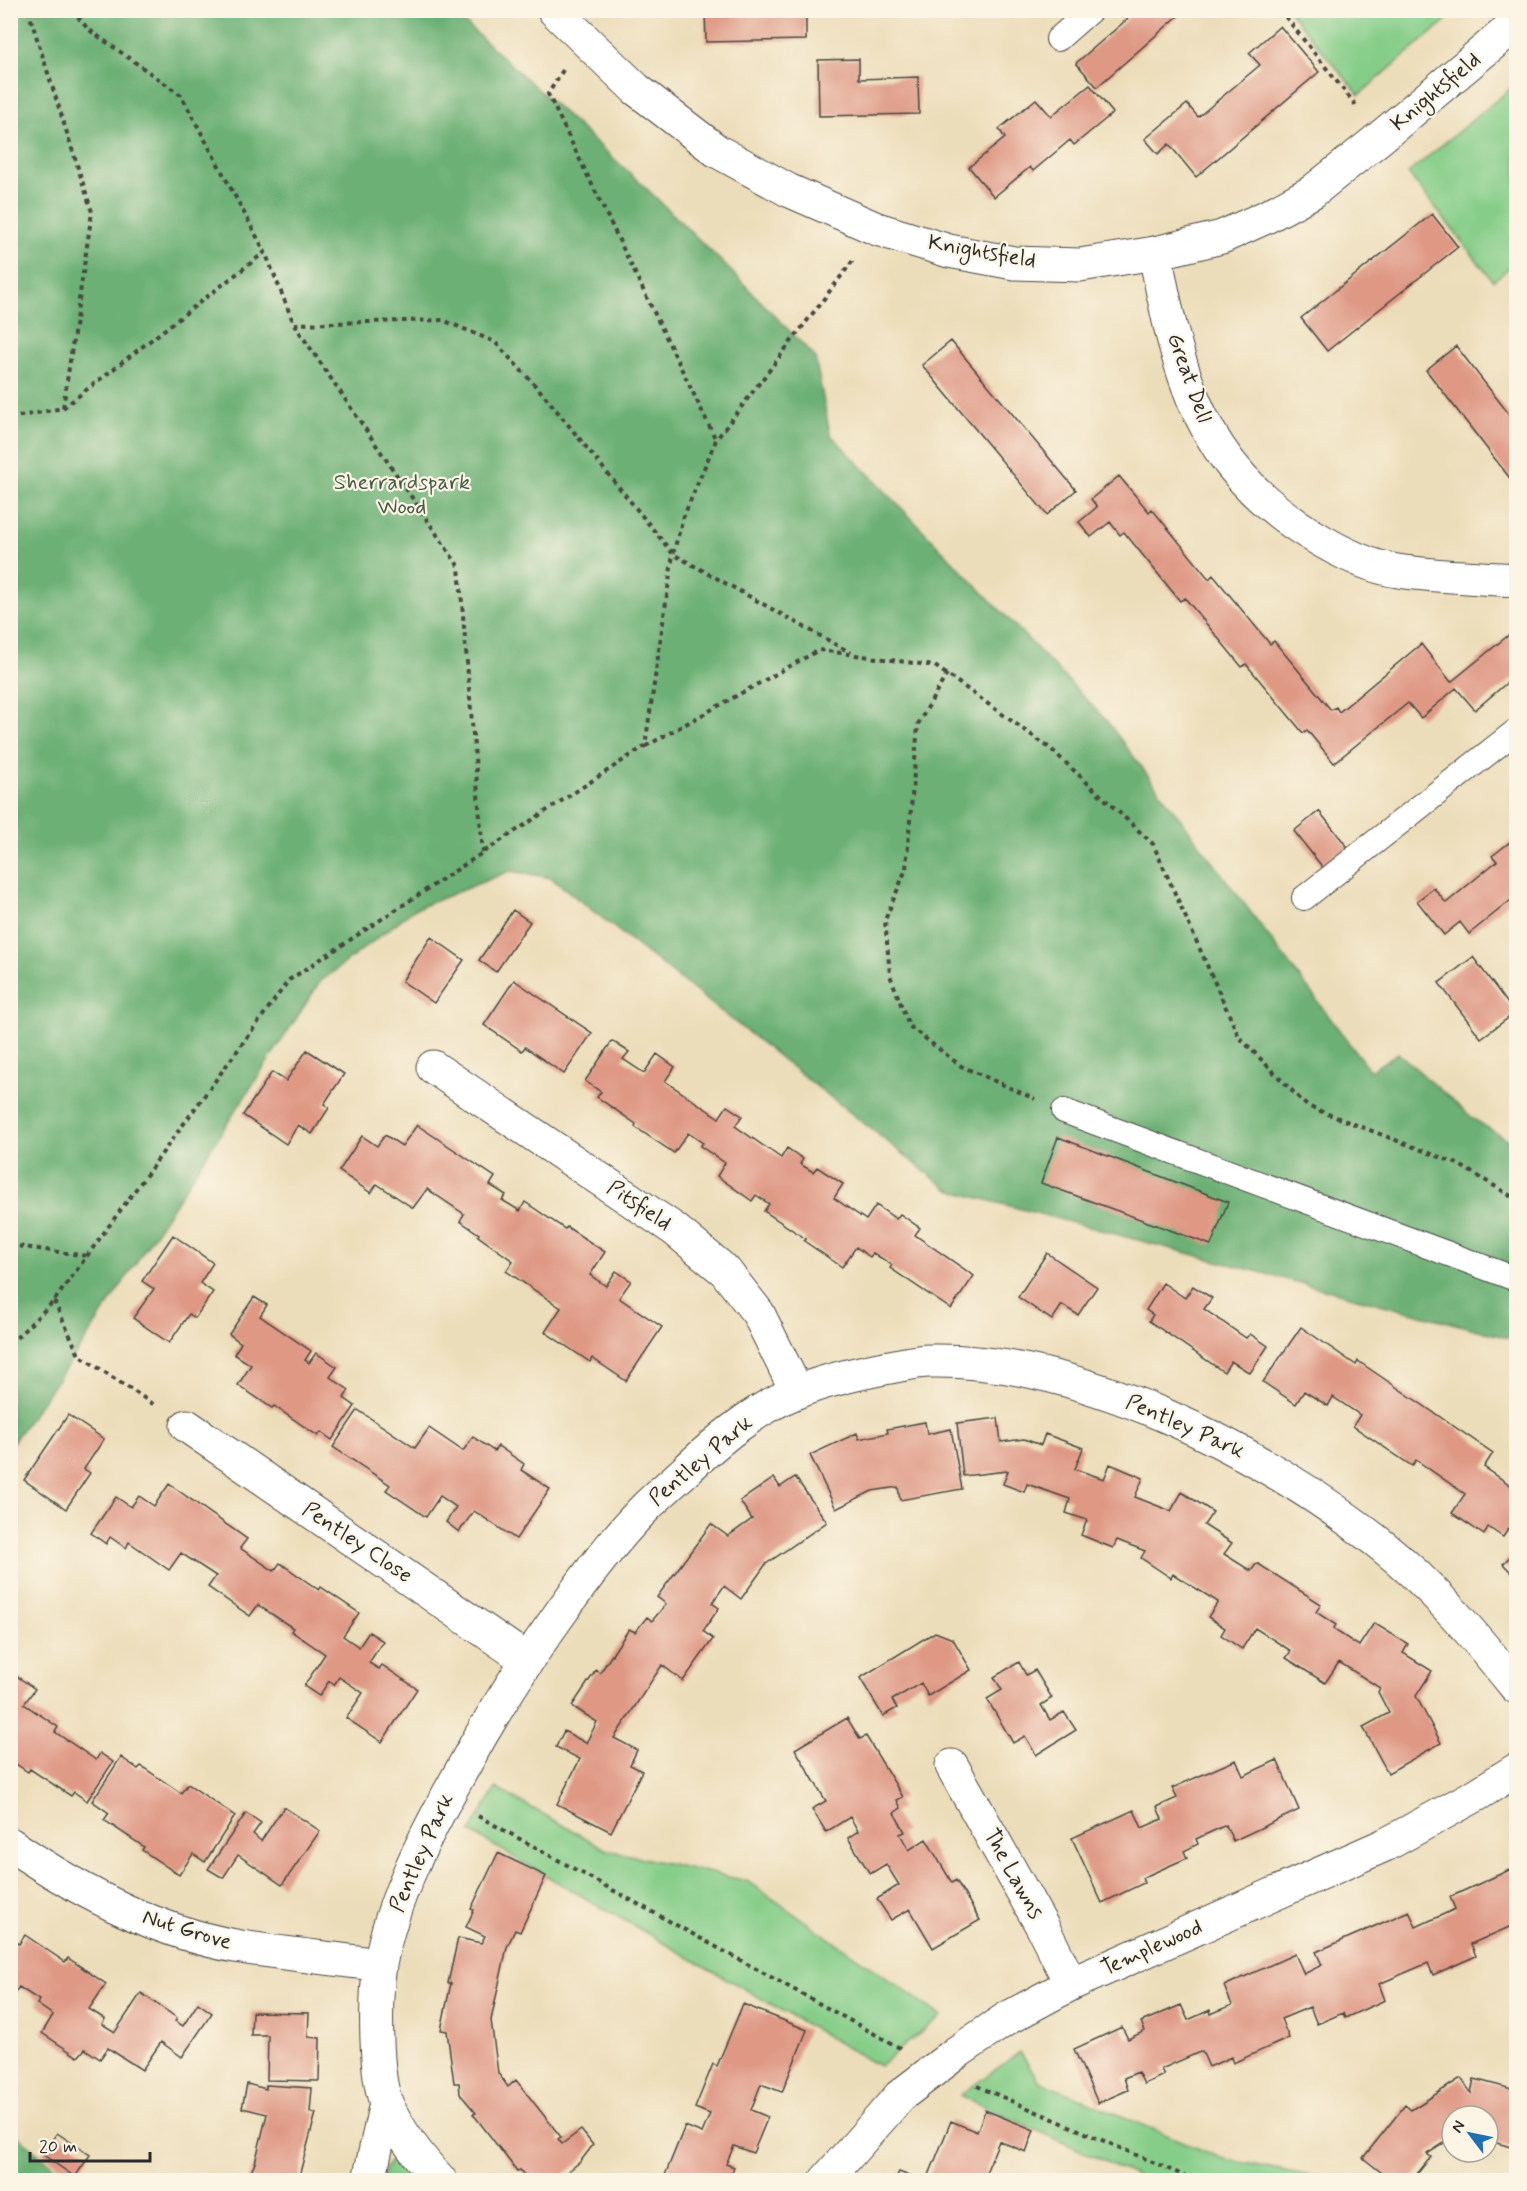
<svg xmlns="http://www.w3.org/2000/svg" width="1527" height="2191" font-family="Mynerve,sans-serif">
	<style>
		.green { fill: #86cd89; stroke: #587c5a; stroke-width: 1.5 }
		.forest { fill: #6cb075; stroke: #4c6e50; stroke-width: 1.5 }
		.building { fill: #de9884 }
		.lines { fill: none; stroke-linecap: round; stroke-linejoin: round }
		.lane-casing { stroke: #484640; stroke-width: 26 }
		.street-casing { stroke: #484640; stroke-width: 35 }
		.secondary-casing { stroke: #484640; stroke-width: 35 }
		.path { stroke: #484640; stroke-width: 4; stroke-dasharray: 4.5 4.5; stroke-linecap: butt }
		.lane { stroke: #fff; stroke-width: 24 }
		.street { stroke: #fff; stroke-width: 33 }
		.secondary { stroke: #fff; stroke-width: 33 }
		.labels { text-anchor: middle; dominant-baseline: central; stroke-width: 4.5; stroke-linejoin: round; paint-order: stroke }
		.street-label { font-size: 22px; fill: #2b2b2b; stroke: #fcf5e5 }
		.park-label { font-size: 22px; fill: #465c47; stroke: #fcf5e5 }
	</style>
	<rect width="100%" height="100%" fill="#fcf5e5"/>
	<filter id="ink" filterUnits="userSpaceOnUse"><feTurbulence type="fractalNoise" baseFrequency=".0167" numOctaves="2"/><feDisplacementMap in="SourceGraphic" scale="12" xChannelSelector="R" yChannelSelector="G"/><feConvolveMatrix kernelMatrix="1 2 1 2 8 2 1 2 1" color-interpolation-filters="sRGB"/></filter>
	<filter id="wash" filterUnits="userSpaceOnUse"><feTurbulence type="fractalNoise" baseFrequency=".008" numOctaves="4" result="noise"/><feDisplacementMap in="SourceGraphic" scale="24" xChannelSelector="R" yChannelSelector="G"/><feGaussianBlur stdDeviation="1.35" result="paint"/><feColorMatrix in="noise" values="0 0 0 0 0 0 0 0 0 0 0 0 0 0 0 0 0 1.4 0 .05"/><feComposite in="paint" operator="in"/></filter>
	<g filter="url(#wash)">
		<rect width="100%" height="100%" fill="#ecddba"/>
		<!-- green -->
		<path class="green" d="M1289,11h168l-98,84z
			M1516,84v178l-23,19 -85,-108z
			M496,1788l111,62 140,31 194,135 -62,50 -409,-234z
			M1020,2052l19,29 182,77 108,22h-184l-185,-85z
			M396,2161l8,2 14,17h-34l1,-10 5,-8z"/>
		<!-- forest -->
		<path class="forest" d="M11,11h441l194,177 88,86 81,83 15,77 276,286 264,351 28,-18 77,67 41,25v195l-567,-150 -398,-312 -41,-7 -95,38 -95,73 -238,363 -71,100z
			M11,2129l7,7 51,44h-58z"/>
		<g id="blocks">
			<!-- building -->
			<path class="building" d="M705,10h101v30l-100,2z
				M1138,10h47l-88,77 -21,-24z
				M1280,26l39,46 -123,105 -27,-33 -11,10 -13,-15 42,-35 11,13 62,-52 -11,-12z
				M859,59v20l59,-2 1,37 -100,2 -1,-56z
				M1090,85l23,28 -39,32 -4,-5 -37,31 -3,-4 -36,30 -25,-30 36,-29 -6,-9 37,-30 15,17z
				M1432,214l26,33 -131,104 -26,-33z
				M951,341l125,149 -29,25 -125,-150z
				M1456,346l60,77v63l-90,-116z
				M1119,476l30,36 3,-3 57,70 4,-4 57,69 4,-3 57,69 5,-3 3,5 82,-68 30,38 65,-53v46l-41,35 -19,-22 -35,30 -13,-15 -74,60 -27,-33 -4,3 -57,-69 -4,3 -57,-69 -5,3 -56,-69 -4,3 -10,-13 -19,15 -12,-15 18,-15 -6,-8z
				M1319,811l30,38 -25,20 -30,-38z
				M1510,842l6,8v46l-47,38 -9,-12 -16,13 -27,-34 17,-13 12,15 51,-42 -5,-5z
				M513,910l17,12 -34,50 -17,-12z
				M431,937l33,23 -30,43 -32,-22z
				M1473,957l42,56 -34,25 -42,-55z
				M514,980l78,53 -28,41 -39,-27 -3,4 -38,-26z
				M612,1041l17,11 -6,7 21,14 13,-19 18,13 -10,14 54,37 8,-12 15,10 -7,10 46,32 6,-10 16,11 -3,5 13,8 4,-5 26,17 -9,14 32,22 10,-15 20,14 4,-5 20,14 -5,7 59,41 -23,33 -61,-41 2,-3 -19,-12 -3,4 -14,-10 -14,20 -38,-26 2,-2 -42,-28 5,-7 -13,-9 -4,6 -35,-25 8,-13 -25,-17 3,-3 -15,-10 -14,20 -39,-26 1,-3 -39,-27 4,-5 -16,-11z
				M307,1050l37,24 -20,30 5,4 -17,26 -14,-9 -12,19 -43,-29 29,-43 14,9z
				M417,1125l78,52 -5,8 16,10 -4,5 18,11 5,-9 40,27 2,-2 38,25 -15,23 16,11 10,-15 15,10 -12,17 43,29 -36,54 -34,-23 -2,4 -45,-30 16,-24 -55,-37 7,-10 -35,-25 1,-2 -19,-13 4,-7 -37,-25 -14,19 -36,-24 -6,9 -32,-22 23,-35 15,10 8,-11 17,11z
				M1058,1137l170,65 -17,43 -170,-62z
				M173,1235l40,28 -13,20 13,9 -18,26 -6,-4 -20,29 -36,-25 21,-29 -12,-8z
				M1047,1253l50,34 -19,28 -16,-10 -10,15 -34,-23z
				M1163,1283l22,15 8,-12 19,12 -8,11 42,29 4,-4 18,12 -18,27 -19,-12 -7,11 -75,-51 4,-6 -7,-5z
				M254,1297l13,8 -7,11 51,35 -6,9 4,3 7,-10 21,14 -7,10 19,13 -5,8 11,8 -23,34 -11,-8 -3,4 -44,-30 -2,2 -34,-23 13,-20 -17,-11 7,-11 -12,-9z
				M1301,1327l55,38 2,-4 135,92 -9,14 32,22v47l-7,-8 -6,9 -15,-10 -4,8 -32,-22 13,-19 -49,-34 -4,6 -59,-40 7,-11 -27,-18 -5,9 -24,-15 -8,13 -33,-22z
				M358,1410l57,38 14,-20 34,23 10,-14 21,14 4,-5 26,18 -3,6 29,19 -34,50 -42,-28 -15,21 -13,-10 10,-15 -16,-11 -14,21 -40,-27 4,-5 -57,-38z
				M68,1415l36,24 -20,30 6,4 -24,36 -42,-29z
				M998,1418l3,24 23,-3 17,6 4,-11 38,14 -8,21 29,10 6,-15 33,14 -8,19 36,14 11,-19 31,20 -9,13 28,18 -8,11 27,17 6,-8 64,41 -5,8 20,13 -3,4 26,17 15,-23 34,21 -5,9 29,18 -16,25 25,47 -53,30 -25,-46 26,-14 -11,-21 2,-4 -41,-26 -14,21 -39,-25 5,-7 -36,-23 -13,21 -21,-14 4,-7 -17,-11 10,-15 -45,-28 -2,4 -30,-20 4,-7 -28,-11 -4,8 -32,-13 6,-15 -21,-7 4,-14 -43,-15 -3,8 -21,-8 5,-13 -45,5 -6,-53z
				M925,1422l2,12 24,-5 11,60 -62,11 -2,-13 -26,4 -36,18 -26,-54 47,-22 2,6 29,-6 -1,-4z
				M795,1477l32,45 -61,42 -25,35 -17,-13 -12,17 7,5 -16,23 10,8 -30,42 -21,-16 -48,73 23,12 -7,15 12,6 -31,61 -54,-28 23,-45 -24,-12 8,-16 22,12 11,-21 -25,-16 24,-36 4,3 29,-44 6,3 12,-15 5,4 14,-17 -9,-7 54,-73 17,12 24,-17 -12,-18 34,-23 6,9z
				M169,1484l78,55 -7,9 34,23 6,-8 39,27 2,-3 38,26 -16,23 16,11 10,-15 14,9 -14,22 10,6 3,-4 35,24 -35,53 -36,-24 17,-25 -24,-16 -5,8 -5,-4 -10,15 -15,-10 21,-32 -34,-23 2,-3 -35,-23 -8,11 -42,-29 8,-11 -35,-23 -12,17 -40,-28 -3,6 -16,-11 -4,7 -15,-11 25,-36 15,10 8,-11 15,10z
				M1516,1550v27l-13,-13z
				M935,1632l18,7 18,31 -43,26 -7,-13 -29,17 5,8 -14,8 -23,-38z
				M1019,1662l7,13 9,-5 17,28 -11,7 9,15 14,-8 12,18 -40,25 -11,-19 -12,7 -26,-44 15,-9 -8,-13z
				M15,1675l20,14 -11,15 34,23 -3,5 41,28 4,-7 13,9 -26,39 -13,-9 -3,4 -41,-27 -2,3 -18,-12v-79z
				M847,1718l13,21 6,-3 37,61 -6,3 4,8 -7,5 11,19 -5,2 9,16 17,-11 26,44 4,-3 24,40 -47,28 -23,-39 -19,11 -14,-21 22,-14 -13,-21 -16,10 -22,-36 10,-7 -8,-14 -24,15 -14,-23 14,-8 -31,-52z
				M121,1757l17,12 3,-3 40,27 7,-9 47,32 -30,46 -12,-8 -14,21 -37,-25 2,-3 -40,-27 5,-7 -17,-12z
				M1236,1760l7,16 34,-16 22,50 -66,31 -7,-16 -30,14 2,5 -14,7 3,7 -45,20 2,5 -42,20 -30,-65 62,-28 8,18 20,-9 -5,-12 20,-9 -5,-10z
				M284,1807l36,24 -38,54 -44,-30 -15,23 -15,-9 38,-56 15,10 -8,11 8,7z
				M498,1853l48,23 -26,56 -5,-2 -8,17 -16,73 7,53 10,14 8,-7 45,57 -3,2 4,5 19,-14 12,15 -13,17 -23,18h-19l-3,-3 -7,3 -8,-10 -3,1 -44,-57 3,-1 -16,-19 -1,-11h-5l-7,-52 -6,-1 10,-47h-3l10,-45 23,5 4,-7 -19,-9 8,-17 -3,-1z
				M1516,1867v57l-45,20 5,12 -43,19 -5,-12 -49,21 6,16 -40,18 -2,-5 -26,11 -7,-17 -29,12 8,19 -56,25 -2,-6 -22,10 -7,-16 -41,18 3,6 -20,9 -6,-12 -14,6 4,12 -30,13 -24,-54 48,-22 6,12 17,-8 -4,-9 40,-17 7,15 22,-10 1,4 21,-9 -8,-19 71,-32 9,20 18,-9 -6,-13 93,-41 7,16 39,-18 -5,-12z
				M25,1935l40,27 3,-4 38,26 -17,25 16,10 -3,5 13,8 26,-39 36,25 -2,3 8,5 15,-23 14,10 -30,44 -21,-15 -19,28 -34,-22 -8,11 -15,-10 -7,8 -36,-24 11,-18 -16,-11 2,-4 -20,-13 -9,12v-60l9,5z
				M743,2004l64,26 -25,62 -21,-8 -10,26 17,7 -15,36 -19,-7 -8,18 8,3 -5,13h-66l22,-54 17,7 8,-19 -15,-6 18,-44 4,2z
				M252,2012l57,1 -1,24 12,1 -1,43 -52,-1 1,-45h-17z
				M1461,2078l10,15 3,-14 42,11v58l-28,-7v-25h-36v22l-25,16 4,3 -19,23h-21l-28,-22 42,-53 6,5z
				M247,2084l19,5v-4l46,3 -2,24 6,1 -18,67h-51l8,-17 12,-49 -25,-6z
				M985,2110l49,20 -8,22 -27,-11 -16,39h-56l24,-59 26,11z
				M57,2133l33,22 -15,22 -33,-23z
				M899,2172l21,8h-25z"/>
		</g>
	</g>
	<g filter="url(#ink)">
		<use href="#blocks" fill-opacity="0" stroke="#484640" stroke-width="1.5"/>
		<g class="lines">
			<defs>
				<path id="lane" d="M1058,39l33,-29
					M1304,898l212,-167
					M1064,1111l452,168"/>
				<path id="street" d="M1155,253c23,121 44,212 155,281 26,16 58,33 88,37 39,6 79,6 118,9
					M433,1067l241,162 51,42 33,42 39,79
					M187,1426l340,234
					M952,1766l91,162 28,56
					M10,1844c68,47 143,87 225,102 48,8 97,12 145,19
					M369,2180l17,-77
					M440,2180c-20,-21 -39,-46 -52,-73 -14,-28 -13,-110 -8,-142 12,-67 46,-131 79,-190 30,-56 63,-109 100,-160 26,-37 53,-73 84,-105 13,-13 27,-25 40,-37 35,-33 71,-64 116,-82 31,-12 63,-19 96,-25 11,-2 24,-5 35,-5 150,-3 335,91 450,183 52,41 95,92 136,143
					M826,2180l74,-84 56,-43 50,-34 65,-35 316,-140 91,-50 38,-24"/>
				<path id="secondary" d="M554,10l82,79 81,62 71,39 89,39 72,22 65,12 66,2 75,-12 67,-16 44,-20 46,-25 69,-55 135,-113"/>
			</defs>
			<!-- lane casing -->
			<use href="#lane" class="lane-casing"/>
			<!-- street casing -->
			<use href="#street" class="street-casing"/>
			<!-- secondary casing -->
			<use href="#secondary" class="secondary-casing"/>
			<!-- path -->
			<path class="path" d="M28,10l64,202 -29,196
				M72,10l16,19 93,66 84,157
				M1280,10l78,98
				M563,70l-15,24 168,346
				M294,324l149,-4 52,22 49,53 129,159 178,99
				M10,418l53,-10 202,-156 29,72 165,243 24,287
				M947,674l-29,50 -12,145 -21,51 5,55 19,51 52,40 74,33
				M646,746l173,-96 116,16 116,83 102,95 86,193 68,69 151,58 58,35
				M10,1245l77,11
				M54,1301l25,54 77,51
				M10,1344l44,-43 235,-321 356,-234 28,-192 10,-36 33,-78 139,-182
				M478,1816l422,232
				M977,2086l217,94"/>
			<!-- lane -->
			<use href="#lane" class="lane"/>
			<!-- street -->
			<use href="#street" class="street"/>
			<!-- secondary -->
			<use href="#secondary" class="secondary"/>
		</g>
	</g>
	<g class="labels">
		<!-- street labels -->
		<g class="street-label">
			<text transform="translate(1436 92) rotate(-40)">Knightsfield</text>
			<text transform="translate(982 252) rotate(10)">Knightsfield</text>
			<text transform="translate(1189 378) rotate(70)">Great Dell</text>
			<text transform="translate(639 1206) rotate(34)">Pitsfield</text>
			<text transform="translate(1185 1427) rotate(24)">Pentley Park</text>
			<text transform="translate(701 1461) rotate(-40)">Pentley Park</text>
			<text transform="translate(357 1543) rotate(34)">Pentley Close</text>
			<text transform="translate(422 1853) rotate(-66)">Pentley Park</text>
			<text transform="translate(1013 1874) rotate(61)">The Lawns</text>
			<text transform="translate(187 1930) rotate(17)">Nut Grove</text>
			<text transform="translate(1152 1948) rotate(-24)">Templewood</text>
		</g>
		<!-- park labels -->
		<g class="park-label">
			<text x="402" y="483">Sherrardspark<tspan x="402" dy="25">Wood</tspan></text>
		</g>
	</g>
	<!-- margin -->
	<rect width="1527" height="2191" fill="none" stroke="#fcf5e5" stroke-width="36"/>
	<!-- north arrow -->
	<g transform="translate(1470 2134) rotate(302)"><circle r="28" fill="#fcf5e5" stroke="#a8a49b" stroke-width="1.5"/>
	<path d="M0-4.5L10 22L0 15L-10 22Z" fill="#1f6fb2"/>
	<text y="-9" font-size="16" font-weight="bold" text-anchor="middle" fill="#2b2b2b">N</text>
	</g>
	<!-- scale -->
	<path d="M30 2152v9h120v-9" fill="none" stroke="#2b2b2b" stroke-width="3"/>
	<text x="39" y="2152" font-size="18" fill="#2b2b2b" stroke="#fcf5e5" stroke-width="4.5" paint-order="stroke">20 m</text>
</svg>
